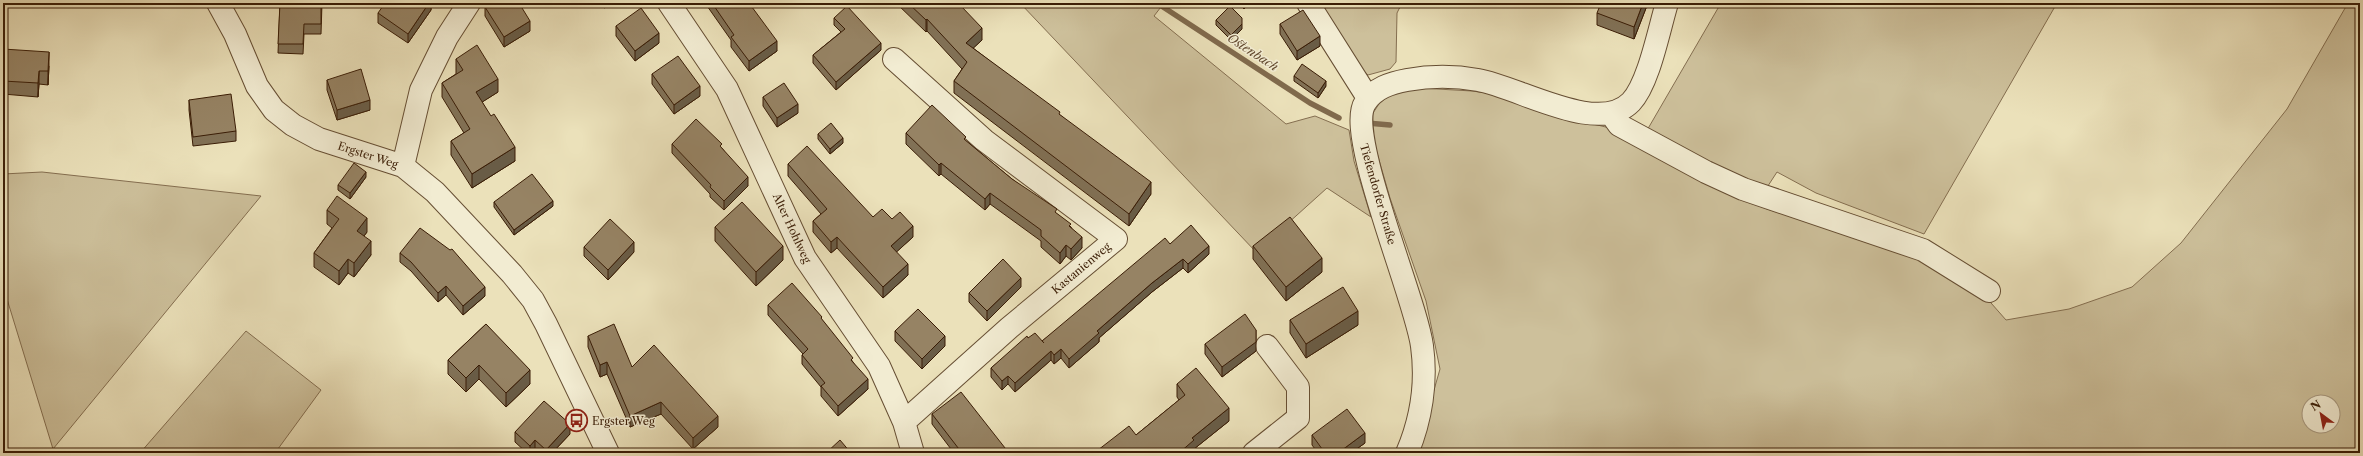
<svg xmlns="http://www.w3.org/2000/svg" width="2363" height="456" font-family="'Libre Caslon Text',serif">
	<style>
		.green { fill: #cdc09b; stroke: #846e50; fill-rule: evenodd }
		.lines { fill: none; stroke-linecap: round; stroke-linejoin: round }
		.stream { stroke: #806a4d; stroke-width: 5.5 }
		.minor-casing { stroke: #664e33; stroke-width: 24 }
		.minor { stroke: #f2ecd2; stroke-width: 22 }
		.wall { fill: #817156; stroke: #3a1d06 }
		.shaded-wall { fill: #695c46; stroke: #3a1d06 }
		.building { fill: #968364; stroke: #3a1d06 }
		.labels { text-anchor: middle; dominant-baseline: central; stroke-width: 3; stroke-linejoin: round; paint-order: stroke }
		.street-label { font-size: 11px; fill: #3a1d06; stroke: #f2ecd2 }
		.poi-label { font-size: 11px; fill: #3a1d06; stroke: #f2ecd2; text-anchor: start }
		.water-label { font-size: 12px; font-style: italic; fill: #634a30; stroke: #f2ecd2 }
	</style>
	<rect width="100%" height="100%" fill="#ebe1ba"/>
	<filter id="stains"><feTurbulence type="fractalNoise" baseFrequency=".005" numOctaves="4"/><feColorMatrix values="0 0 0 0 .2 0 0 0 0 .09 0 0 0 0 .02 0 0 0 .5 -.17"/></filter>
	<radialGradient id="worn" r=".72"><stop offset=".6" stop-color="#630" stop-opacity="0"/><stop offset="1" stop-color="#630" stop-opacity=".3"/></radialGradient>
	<!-- green -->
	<path class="green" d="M1020,3h144l-10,13 132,108 29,-8 34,14 5,31 17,56 -44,-29 -71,64z
		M1314,3h88l-5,10 -1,49 -6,7 -22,6 -12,-9z
		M1721,3h336l-133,231 -108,-41 -39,-21 -13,20 -118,-60z
		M2348,3h12v450h-944l24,-84 -14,-68 -36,-103 -19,-66v-16l8,-12 13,-11 28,-5 52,3 30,4 83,27 33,8 95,57 54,22 124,38 51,24 42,24 22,25 63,-11 63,-22 49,-44 106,-134zM2309,402h24v24h-24z
		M42,172l219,24 -208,253 -50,-163v-112z
		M246,331l75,59 -46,63h-135z"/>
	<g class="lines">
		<!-- stream -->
		<path class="stream" d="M1157,3l153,100 29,15
			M1367,123l23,2"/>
		<defs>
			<path id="minor" d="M218,3l17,31 22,52 17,24 19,15 26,14 84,27 32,26 77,82 21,26 13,24 62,129
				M669,3l58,86 78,169 74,108 25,56 9,31
				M1308,3l60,95
				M894,59l90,81 132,99 -107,89 -105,94
				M1611,114l8,11 87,47 37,17 180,61 66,41
				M403,166l18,-76 26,-53 22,-34
				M1254,453l44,-35v-31l-31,-41
				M1407,453c14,-33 20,-71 15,-107 -6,-47 -77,-212 -57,-243 9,-15 26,-20 42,-23 22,-4 49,-4 71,0 41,7 120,56 153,22 18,-19 28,-73 36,-99"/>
		</defs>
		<!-- minor casing -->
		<use href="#minor" class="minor-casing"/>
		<!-- minor -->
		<use href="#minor" class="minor"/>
	</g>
	<!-- wall -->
	<path class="wall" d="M280,3h42l-1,31h-17l-1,20 -25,-1z
		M431,3v7l-23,33 -30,-20v-10z
		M601,3h10l-7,5z
		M705,3h44l28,48 -28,20 -18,-24v-7z
		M896,3h58l28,37 -9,8 87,67 91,79 -22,32 -175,-133v-12l8,-12 -35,-38 -1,1z
		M1238,3h12l-6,6z
		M1648,3l-14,36 -37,-14v-12z
		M485,7l45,24 -26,16 -19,-31z
		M834,18l47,32 -45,40 -23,-27v-8l28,-23 -7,-7z
		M1216,20l26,9 -11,11 -15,-15z
		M1280,24l40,22 -23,14 -17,-26z
		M616,26l43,17 -24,18 -19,-25z
		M3,49l46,17 -1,19 -9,-1 -1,13 -35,-3z
		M456,59l42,33 -16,10 33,59 -43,27 -21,-33v-14l13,-8 -22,-36v-14l14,-9z
		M652,74l48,22 -26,18 -22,-30z
		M1294,76l32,10 -8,12 -24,-17z
		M327,80l43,30 -33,10 -10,-30z
		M763,97l35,16 -21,14 -14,-21z
		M189,100l47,31v10l-43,5 -4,-36z
		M906,133l60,8 46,38 45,35 14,13 11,21 -11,12 -5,-4 -6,8 -19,-17v-6l-51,-37 -5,6 -44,-36 -2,2 -33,-32z
		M818,134l25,9 -13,11 -12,-15z
		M672,144l50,4 26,38 -24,24 -14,-13v-3l-38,-41z
		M788,164l85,53 19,2 21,18 -17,15 12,23 -25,23 -46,-50 -6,5 -18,-21v-11l8,-7 -33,-38z
		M366,177l-16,22 -12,-9v-5z
		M494,202l59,4 -39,29 -20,-28z
		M327,210l40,22 -3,4 7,19 -17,22 -6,-4 -9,12 -25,-18v-14l18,-25 -5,-4z
		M715,227l68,33 -27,26 -41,-45z
		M1170,244l39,10 -21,19 -5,-5 -31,24 -53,46v4l-30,26 -8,-10 -7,6 -3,-4 -36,32 -7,-8 -6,6 -11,-13v-9l37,-30 14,3z
		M1253,246l69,26 -36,29 -33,-42z
		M584,247l50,5 -26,28 -24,-24z
		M400,253l85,43 -22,19 -17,-20 -8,7 -27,-31 -11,-9z
		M1021,287l-34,34 -18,-19v-9z
		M768,305l54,15 31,42 15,27 -30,27 -17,-20v-9l-19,-23v-9l1,-1 -35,-39z
		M1290,320l68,5 -52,33 -16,-25z
		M486,324l44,60 -24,23 -27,-28 -13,13 -18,-18v-14z
		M895,331l50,15 -23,23 -27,-28z
		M588,336l44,31 86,60 -25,22 -32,-35 -31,13 -23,-53 -7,3 -12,-30z
		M1205,344l51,7 -34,26 -17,-23z
		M1177,384l52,37 -35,28v4h-96v-3l38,-15 43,-35 -2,-3z
		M932,414l77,39h-55l-22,-29z
		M515,432l55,2 -18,19h-13l-4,-3 -3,3h-5l-12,-11z
		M1312,435l53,8 -14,10h-33l-6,-8z"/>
	<!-- shaded-wall -->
	<path class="shaded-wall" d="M429,3h2v7l-23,33v-9z
		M604,3h7l-7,5z
		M1244,3h6l-6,6z
		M1643,3h5l-14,36v-12z
		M927,19v12l-1,1v-12z
		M530,21v10l-26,16v-10z
		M1242,24v5l-11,11v-5z
		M982,28v12l-16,15v-12z
		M659,33v10l-24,18v-10z
		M1320,36v10l-23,14v-9z
		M777,41v10l-28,20v-10z
		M881,43v7l-45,40v-8z
		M49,52v14l-1,19v-14z
		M39,71v13l-1,13v-14z
		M498,79v13l-22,14v-14z
		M1326,81v5l-8,12v-5z
		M700,86v10l-26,18v-9z
		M370,100v10l-33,10v-10z
		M798,104v9l-21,14v-9z
		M843,138v5l-13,11v-5z
		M515,147v14l-43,27v-14z
		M941,163v11l-2,2v-11z
		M366,172v5l-16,22v-6z
		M748,177v9l-24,24v-9z
		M1151,182v12l-22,32v-12z
		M990,193v11l-5,6v-11z
		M553,201v5l-39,29v-5z
		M367,218v14l-10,13v-14z
		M913,226v11l-22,20v-11z
		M837,237v11l-6,5v-11z
		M1082,237v11l-11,12v-11z
		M371,241v14l-17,22v-14z
		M634,242v10l-26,28v-10z
		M1066,245v11l-6,8v-11z
		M783,246v14l-27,26v-14z
		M1209,246v8l-21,19v-9z
		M1322,258v14l-36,29v-14z
		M348,259v14l-9,12v-14z
		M1183,259v9l-31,24 -53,46v4l-30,26v-9l28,-28 55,-48z
		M908,264v11l-25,23v-11z
		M1021,278v9l-34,34v-10z
		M446,286v9l-8,7v-9z
		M485,287v9l-22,19v-9z
		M1358,311v14l-52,33v-14z
		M1256,330v21l-34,26v-10z
		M945,336v10l-23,23v-10z
		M1061,349v9l-7,6v-9z
		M1051,351v9l-36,32v-9z
		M607,362v12l-7,3v-12z
		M479,365v14l-13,13v-14z
		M530,370v14l-24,23v-14z
		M1008,376v8l-6,6v-9z
		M868,379v10l-30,27v-10z
		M661,402v12l-31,13v-11z
		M1229,408v13l-35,28v4h-15l13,-15z
		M718,416v11l-25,22v-11z
		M570,424v10l-18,19h-6v-3z
		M1365,433v10l-14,10h-13z
		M535,440v10l-3,3h-2v-7z
		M1168,449v4h-5z"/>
	<!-- building -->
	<path class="building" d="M280,3h41v21h-17l-1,20h-25z
		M385,3h44l-21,31 -30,-21z
		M491,3h28l11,18 -26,16 -19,-30z
		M712,3h37l28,38 -28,20 -18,-24 3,-2z
		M908,3h46l5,5 2,-2 21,22 -16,15 94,69 -1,2 92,68 -22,32 -175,-133 13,-19 -40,-43 -1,1z
		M1601,3h42l-9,24 -37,-14z
		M847,6l34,37 -45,39 -23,-27 32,-26 -11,-11z
		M1230,6l12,12v6l-11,11 -15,-15z
		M641,8l18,25 -24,18 -19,-25z
		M1303,10l17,26 -23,15 -17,-27z
		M477,45l21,34 -22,13 15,24 3,-2 21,33 -43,27 -21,-33 19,-12 -28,-46 21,-13 -7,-11z
		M3,49l46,3 -1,19h-9l-1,12 -35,-2z
		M678,56l22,30 -26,19 -22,-31z
		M1302,64l24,17 -8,12 -24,-17z
		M361,69l9,31 -33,10 -10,-30z
		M784,83l14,21 -21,14 -14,-21z
		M231,94l5,37 -43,6 -4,-37z
		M932,105l34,32 -2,2 48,40 45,30 -2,3 16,12 -2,2 13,11 -11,12 -5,-4 -6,8 -19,-17v-6l-51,-37 -5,6 -44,-36 -2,2 -33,-32z
		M696,119l26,25 -2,2 28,31 -24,24 -14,-14 1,-2 -39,-41z
		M831,123l12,15 -13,11 -12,-15z
		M807,146l66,71 9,-8 10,10 8,-7 13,14 -22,20 17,18 -25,23 -46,-50 -6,5 -18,-21 14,-12 -39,-45z
		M354,163l12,9 -16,21 -12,-8z
		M532,174l21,27 -39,29 -20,-28z
		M337,196l30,22 -10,13 14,10 -17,22 -6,-4 -9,12 -25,-18 25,-34 -12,-9z
		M742,202l41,44 -27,26 -41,-45z
		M1290,217l32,41 -36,29 -33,-41z
		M610,219l24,23 -26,28 -24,-23z
		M1191,225l18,21 -21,18 -5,-5 -31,24 -55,48 2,2 -30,26 -8,-10 -7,6 -3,-4 -36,32 -7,-7 -6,5 -11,-13 36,-32 1,2 7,-5 9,10 -2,-2 123,-103 5,6z
		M420,228l30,22 2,-1 33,38 -22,19 -17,-20 -8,7 -27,-31 -11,-9z
		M1003,259l18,19 -34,33 -18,-18z
		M792,283l30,34 -1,1 32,40 -2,2 17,19 -30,27 -17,-20 4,-3 -23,-28 6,-6 -40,-44z
		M1343,287l15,24 -52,33 -16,-24z
		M918,309l27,27 -23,23 -27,-28z
		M1245,314l11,16v12l-34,25 -17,-23z
		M486,324l44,46 -24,23 -27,-28 -13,13 -18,-18z
		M614,324l18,43 22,-22 64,71 -25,22 -32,-36 -31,14 -23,-54 -7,3 -12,-29z
		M1196,368l33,40 -37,30 2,2 -15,13h-8l-3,-4 -5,4h-63l-2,-3 31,-24 7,9 49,-40 -8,-11z
		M961,392l48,61h-47l-30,-39z
		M544,401l26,23 -24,26 -11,-10 -5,6 -15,-14z
		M1347,409l18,24 -27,20h-13l-13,-18z
		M840,440l11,13h-25z
		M1285,449l3,4h-8z"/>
	<!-- icons -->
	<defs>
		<symbol id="bus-ring" viewBox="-11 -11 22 22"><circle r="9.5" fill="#f2ecd2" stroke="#8f2418" stroke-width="1.5"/><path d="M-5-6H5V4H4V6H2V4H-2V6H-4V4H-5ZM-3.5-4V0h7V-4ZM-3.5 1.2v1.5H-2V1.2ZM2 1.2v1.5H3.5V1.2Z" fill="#8f2418"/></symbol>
	</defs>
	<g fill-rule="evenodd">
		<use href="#bus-ring" x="564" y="408" width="25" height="25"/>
	</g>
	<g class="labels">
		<!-- street labels -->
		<g class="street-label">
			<text transform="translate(368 155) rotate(18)">Ergster Weg</text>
			<text transform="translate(1378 194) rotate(74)">Tiefendorfer Straße</text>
			<text transform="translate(792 228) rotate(65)">Alter Hohlweg</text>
			<text transform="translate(1081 268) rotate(-40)">Kastanienweg</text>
		</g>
		<!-- poi labels -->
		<g class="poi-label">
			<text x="592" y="421">Ergster Weg</text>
		</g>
		<!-- water labels -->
		<g class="water-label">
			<text transform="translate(1253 52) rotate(33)">Ostenbach</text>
		</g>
	</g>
	<!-- margin -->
	<rect width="2363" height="456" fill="none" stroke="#ebe1ba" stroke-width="16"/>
	<rect x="4" y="4" width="2355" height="448" fill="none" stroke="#3a1d06" stroke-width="2"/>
	<rect x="8" y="8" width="2347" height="440" fill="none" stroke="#3a1d06"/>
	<!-- north arrow -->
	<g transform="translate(2321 414) rotate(328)"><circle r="19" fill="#f2ecd2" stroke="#a89980"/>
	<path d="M0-3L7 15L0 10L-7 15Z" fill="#8f2418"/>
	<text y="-6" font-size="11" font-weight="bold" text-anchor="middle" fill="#3a1d06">N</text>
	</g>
	<rect width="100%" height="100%" filter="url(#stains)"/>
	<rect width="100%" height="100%" fill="url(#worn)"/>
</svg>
